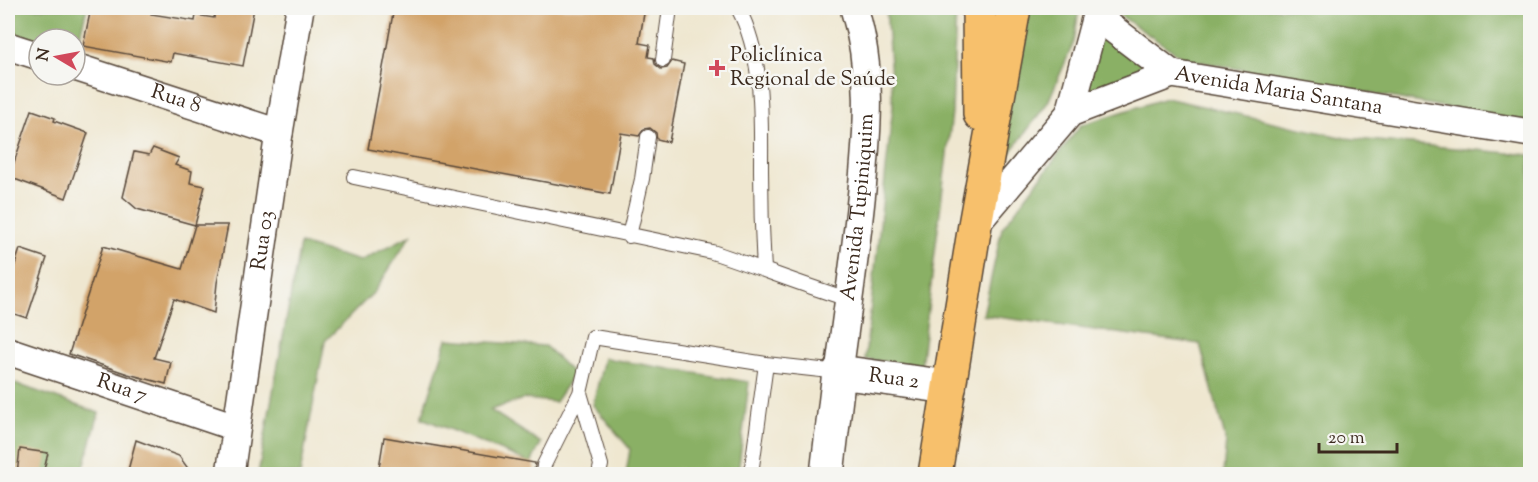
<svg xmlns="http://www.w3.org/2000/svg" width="1538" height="482" font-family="'Sorts Mill Goudy',serif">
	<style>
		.forest { fill: #8ab065; stroke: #626d42; stroke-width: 1.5 }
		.building { fill: #d2a369 }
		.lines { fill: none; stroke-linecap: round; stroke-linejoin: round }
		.service-casing { stroke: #564639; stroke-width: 16 }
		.minor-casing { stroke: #564639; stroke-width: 30 }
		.tertiary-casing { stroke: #564639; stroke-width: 36 }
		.primary-casing { stroke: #564639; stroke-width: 36 }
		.service { stroke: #fff; stroke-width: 14 }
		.minor { stroke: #fff; stroke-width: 27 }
		.tertiary { stroke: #fff; stroke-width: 33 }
		.primary { stroke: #f7c06c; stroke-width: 33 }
		.poi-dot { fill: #d1495b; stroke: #f6f6f2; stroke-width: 2 }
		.labels { text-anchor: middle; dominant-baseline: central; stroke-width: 5; stroke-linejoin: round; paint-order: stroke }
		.poi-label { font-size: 21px; fill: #3b2a1e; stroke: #f6f6f2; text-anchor: start }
		.street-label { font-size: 21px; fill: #3b2a1e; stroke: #f6f6f2 }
	</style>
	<rect width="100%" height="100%" fill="#f6f6f2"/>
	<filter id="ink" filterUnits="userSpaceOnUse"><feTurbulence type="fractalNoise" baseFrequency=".0167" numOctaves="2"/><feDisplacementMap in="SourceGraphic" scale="12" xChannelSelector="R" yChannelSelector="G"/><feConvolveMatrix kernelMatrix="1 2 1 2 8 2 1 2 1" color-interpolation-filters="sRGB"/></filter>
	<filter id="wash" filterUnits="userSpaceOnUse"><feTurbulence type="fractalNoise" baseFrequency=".008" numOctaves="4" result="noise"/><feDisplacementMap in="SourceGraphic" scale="24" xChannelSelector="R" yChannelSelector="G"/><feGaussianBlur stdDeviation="1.35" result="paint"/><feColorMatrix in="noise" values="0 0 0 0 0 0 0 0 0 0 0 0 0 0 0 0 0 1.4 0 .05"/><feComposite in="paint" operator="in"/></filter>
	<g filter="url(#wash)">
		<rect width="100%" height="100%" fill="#efe7d0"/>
		<!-- forest -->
		<path class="forest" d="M8,8h79l-12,46v-15h-36v3l-31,-11z
			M886,8h70l-4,105 -31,254 -56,-8 28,-253z
			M1022,8h57l-5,34 -26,60 -54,73z
			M1109,8h421v115l-345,-64z
			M1096,16l76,58 -102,39z
			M1166,98l179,40 185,17v319h-307l3,-33 -26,-97 -217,-29 19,-87 79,-103z
			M411,235l-36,56 -50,50 -25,133h-42l42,-230 60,17z
			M447,339l98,7 29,28 -19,28 -31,-3 -34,11 51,33 -10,20 -109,-45z
			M604,358l145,24 -11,92h-112l4,-25 -37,-44z
			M8,381l91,32 -17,61h-74z"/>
		<g id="blocks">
			<!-- building -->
			<path class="building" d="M91,8h61l-1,6 44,7 1,-6 18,3 2,-10h38l-11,58 -70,-13 -2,9 -88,-16z
				M394,8h251l-6,35 11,2 -2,12 6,1 1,6 6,5 6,-1 5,-7 12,3 -15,78 -12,-3 -1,-6 -6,-5 -6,1 -5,7 -18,-3 -11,61 -242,-45z
				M32,110l23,8 -1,3 34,12 -22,65 -57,-21z
				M153,148l26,10 -4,7 17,6 -2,12 15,3 -10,39 -58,-16 -14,-12 11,-45 15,3z
				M195,225h33l-11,58 -3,30 -40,-14 -20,59 17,4 -5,22 -38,-10 -59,-20 34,-108 79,23z
				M20,249l27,9 -20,60 -19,-6v-26z
				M384,437l151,26 -1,11h-156z
				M136,440l43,16 13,18h-65z
				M20,449l28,4 -5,21h-26z"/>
		</g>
	</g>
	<g filter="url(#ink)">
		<use href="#blocks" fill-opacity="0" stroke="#564639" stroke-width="1.5"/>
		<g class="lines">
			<defs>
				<path id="service" d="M738,8c26,49 23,109 23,163 0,33 1,65 3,98
					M663,60l7,-52
					M354,177l358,75c46,15 90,33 136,47
					M629,236l13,-57 6,-42
					M543,474l1,-9 36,-72
					M599,474l2,-9 -21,-72 13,-56 173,27 73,8
					M751,474l15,-110"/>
				<g id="minor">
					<path d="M1096,16l76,58"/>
					<path d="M8,46l31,10"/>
					<path id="s1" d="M75,67l204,66"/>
					<path d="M1070,113l28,-105"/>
					<path id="s2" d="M975,225l95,-112 102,-39 358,59"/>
					<path id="s3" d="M8,351l227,76"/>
					<path id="s4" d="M839,372c8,-61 17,-121 23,-182 6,-63 11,-121 -8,-182"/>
					<path id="s5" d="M230,474l49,-341 21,-125"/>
				</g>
				<g id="tertiary">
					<path id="s6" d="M827,474l12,-102 110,15"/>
				</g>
				<path id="primary" d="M979,8l1,106
					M935,474l40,-249 39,-217"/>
			</defs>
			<!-- service casing -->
			<use href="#service" class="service-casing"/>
			<!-- minor casing -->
			<use href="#minor" class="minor-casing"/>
			<!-- tertiary casing -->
			<use href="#tertiary" class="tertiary-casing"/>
			<!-- primary casing -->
			<use href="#primary" class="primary-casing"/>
			<!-- service -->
			<use href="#service" class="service"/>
			<!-- minor -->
			<use href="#minor" class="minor"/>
			<!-- tertiary -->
			<use href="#tertiary" class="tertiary"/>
			<!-- primary -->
			<use href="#primary" class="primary"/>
		</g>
	</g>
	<!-- markers -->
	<path class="poi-dot" d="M714 59h6v6h6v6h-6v6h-6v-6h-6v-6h6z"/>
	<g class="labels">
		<!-- poi labels -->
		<g class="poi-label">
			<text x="730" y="56">Policlínica<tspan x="730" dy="24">Regional de Saúde</tspan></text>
		</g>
		<!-- street labels -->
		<g class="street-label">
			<text stroke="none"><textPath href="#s2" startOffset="364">Avenida Maria Santana</textPath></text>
			<text stroke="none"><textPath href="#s1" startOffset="106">Rua 8</textPath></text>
			<text stroke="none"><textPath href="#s4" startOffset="166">Avenida Tupiniquim</textPath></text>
			<text stroke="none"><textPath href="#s5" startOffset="236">Rua 03</textPath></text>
			<text stroke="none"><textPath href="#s6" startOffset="158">Rua 2</textPath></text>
			<text stroke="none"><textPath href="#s3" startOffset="120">Rua 7</textPath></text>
		</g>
	</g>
	<!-- margin -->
	<rect width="1538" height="482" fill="none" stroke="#f6f6f2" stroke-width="30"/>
	<!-- north arrow -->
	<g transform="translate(57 57) rotate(280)"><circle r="28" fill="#f6f6f2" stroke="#aba49d" stroke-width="1.5"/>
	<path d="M0-4.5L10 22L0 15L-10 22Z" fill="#d1495b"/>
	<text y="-9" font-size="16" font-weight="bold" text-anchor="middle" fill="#3b2a1e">N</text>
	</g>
	<!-- scale -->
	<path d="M1319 443v9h78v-9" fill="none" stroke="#3b2a1e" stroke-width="3"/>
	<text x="1328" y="443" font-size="18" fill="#3b2a1e" stroke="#f6f6f2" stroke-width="4.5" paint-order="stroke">20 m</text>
</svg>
